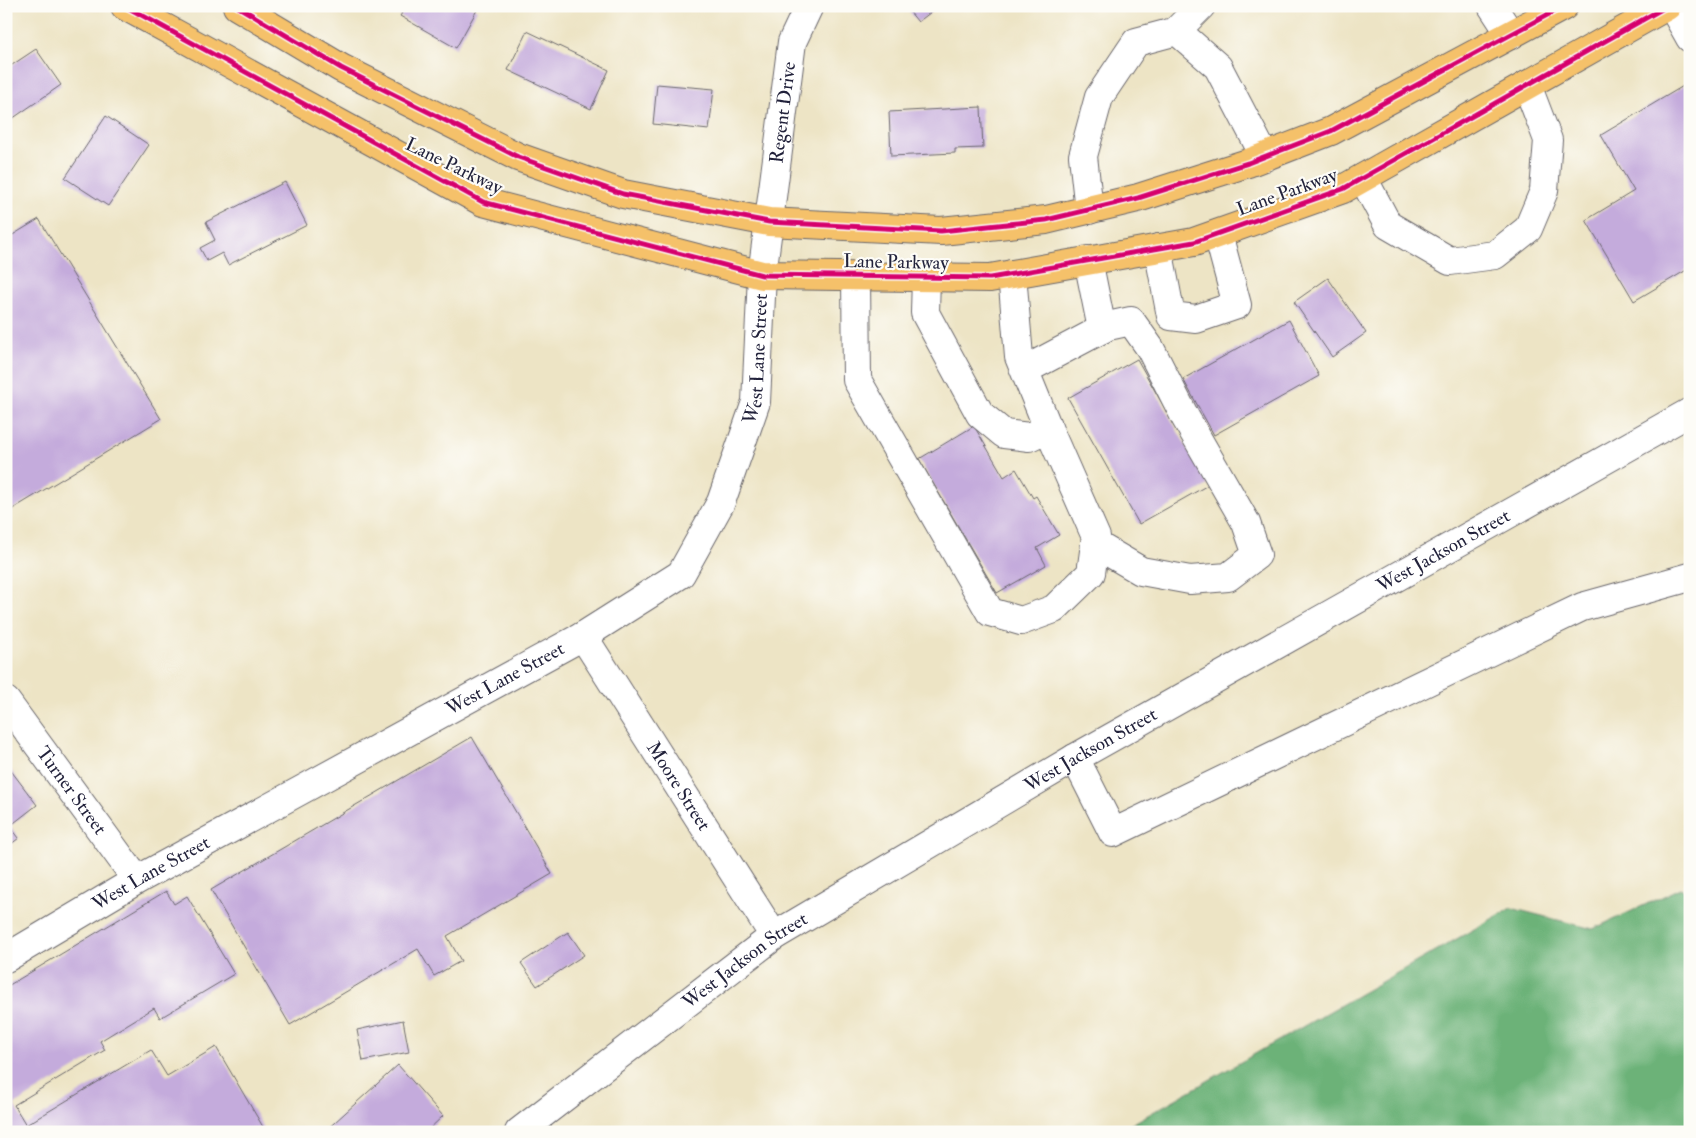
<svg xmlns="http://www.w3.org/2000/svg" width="1696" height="1138" font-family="'IM FELL Double Pica',serif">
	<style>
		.forest { fill: #6cb278; stroke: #476a5a }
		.building { fill: #c4abdc }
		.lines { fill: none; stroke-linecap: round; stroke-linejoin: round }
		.minor-casing { stroke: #69666b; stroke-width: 30 }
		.highway-casing { stroke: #69666b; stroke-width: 30 }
		.minor { stroke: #fff; stroke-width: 28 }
		.highway { stroke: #f5c16b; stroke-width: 28 }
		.cycleway-casing { stroke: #fdfcf7; stroke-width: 8 }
		.cycleway { stroke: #d6006c; stroke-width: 5 }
		.labels { text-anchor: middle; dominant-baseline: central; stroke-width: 4.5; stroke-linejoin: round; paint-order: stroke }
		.street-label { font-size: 19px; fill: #22223b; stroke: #fdfcf7 }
	</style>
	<rect width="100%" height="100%" fill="#fdfcf7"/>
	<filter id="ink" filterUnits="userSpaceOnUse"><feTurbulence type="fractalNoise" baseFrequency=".02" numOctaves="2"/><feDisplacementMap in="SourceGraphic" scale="10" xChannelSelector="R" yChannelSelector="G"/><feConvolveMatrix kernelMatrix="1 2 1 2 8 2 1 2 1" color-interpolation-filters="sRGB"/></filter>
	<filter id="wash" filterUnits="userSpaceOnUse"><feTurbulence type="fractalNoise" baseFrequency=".0096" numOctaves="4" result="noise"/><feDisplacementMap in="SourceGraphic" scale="20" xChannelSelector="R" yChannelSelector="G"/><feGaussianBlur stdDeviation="1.12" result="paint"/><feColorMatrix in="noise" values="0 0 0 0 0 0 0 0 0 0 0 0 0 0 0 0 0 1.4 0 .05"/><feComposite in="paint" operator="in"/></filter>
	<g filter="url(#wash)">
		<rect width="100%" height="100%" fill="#ede4c5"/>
		<!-- forest -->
		<path class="forest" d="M1681,888l9,8v236h-572l393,-224 82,21z"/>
		<g id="blocks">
			<!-- building -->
			<path class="building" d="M390,6h81l6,4 -21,38 -56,-32 2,-3z
				M905,6h34l-21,16z
				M527,31l82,39 -18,39 -83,-39z
				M36,49l25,36 -52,36 -3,-4v-48z
				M1690,82v186l-56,33 -48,-81 48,-29 -33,-56z
				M657,84l57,5 -5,41 -56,-6z
				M981,107l2,41 -28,1v4l-64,3 -2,-44z
				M106,116l43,29 -41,61 -43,-28z
				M285,182l22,43 -79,40 -6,-12 -15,8 -7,-13 15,-8 -9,-18z
				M39,219l122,200 -155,94v-274z
				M1328,278l38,55 -34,24 -38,-55z
				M1289,320l30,56 -105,59 -31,-56z
				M1137,359l71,126 -69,39 -71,-126z
				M974,426l30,51 12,-8 17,29 3,-2 23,39 -22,13 9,17 -49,28 -78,-134z
				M472,737l80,137 -105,62 14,25 -27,15 -16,-27 -128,76 -79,-135z
				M6,764l31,41 -27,21 9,12 -13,10z
				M166,891l8,13 13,-8 47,78 -74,44 -6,-10 -54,33 5,9 -91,55 12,20 125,-75 16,26 49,-29 50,85h-260v-145z
				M568,932l16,23 -47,31 -16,-23z
				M403,1020l6,32 -46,9 -6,-31z
				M398,1065l45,51 -17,16h-102z"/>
		</g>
	</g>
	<g filter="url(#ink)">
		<use href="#blocks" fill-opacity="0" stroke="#69666b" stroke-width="1"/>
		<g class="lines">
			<defs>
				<g id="minor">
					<path d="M1492,6l19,29"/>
					<path d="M1672,6l18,32"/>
					<path d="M1175,32l26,-26"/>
					<path d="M1363,178l25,47 62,36 45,-6 33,-26 16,-38 4,-51 -21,-55"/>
					<path d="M1089,210l-6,-54 16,-59 37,-55 41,-11 41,36 47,90"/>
					<path d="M1158,248l13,68 25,3 41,-14 -19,-71"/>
					<path d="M1088,260l14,69"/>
					<path d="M856,277l1,103 133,232 31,9 33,-12 37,-36 5,-36 -48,-109 -29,-71 -7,-83"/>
					<path d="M926,277l-1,36 55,101 24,20 25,3 19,-9"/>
					<path d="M1025,370l83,-44 23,-5 19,27 35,69 61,106 11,32 -29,22 -38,3 -49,-9 -46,-27"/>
					<path id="s1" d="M583,636l191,300"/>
					<path id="s2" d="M6,701l131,179"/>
					<path d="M1075,758l38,75 469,-226 108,-30"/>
					<path id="s3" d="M6,958l131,-78 446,-244 98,-62 40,-72 35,-100 6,-127 30,-233 17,-36"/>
					<path id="s4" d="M519,1132l255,-196 301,-178 615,-346"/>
				</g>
				<path id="highway" d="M125,6l358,196 279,73 228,3 204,-36 149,-53 324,-183
					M237,6l104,62 177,89 105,37 146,28 172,9 105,-11 92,-22 110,-35 83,-32 233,-125"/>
			</defs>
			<!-- minor casing -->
			<use href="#minor" class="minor-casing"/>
			<!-- highway casing -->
			<use href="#highway" class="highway-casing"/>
			<!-- minor -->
			<use href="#minor" class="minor"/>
			<!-- highway -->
			<use href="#highway" class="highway"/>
			<defs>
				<path id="cycleway" d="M125,6l358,196 279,73 228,3 204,-36 149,-53 324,-183
					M237,6l104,62 177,89 105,37 146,28 172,9 105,-11 92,-22 110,-35 83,-32 233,-125"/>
			</defs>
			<!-- cycleway casing -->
			<use href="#cycleway" class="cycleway-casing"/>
			<!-- cycleway -->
			<use href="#cycleway" class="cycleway"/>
		</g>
	</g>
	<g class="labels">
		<!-- street labels -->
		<g class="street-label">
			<text stroke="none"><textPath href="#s3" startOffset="1256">Regent Drive</textPath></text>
			<text transform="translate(454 166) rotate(26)">Lane Parkway</text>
			<text transform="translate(1287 192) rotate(-20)">Lane Parkway</text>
			<text transform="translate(896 262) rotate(1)">Lane Parkway</text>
			<text stroke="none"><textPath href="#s3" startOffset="1008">West Lane Street</textPath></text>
			<text stroke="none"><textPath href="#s4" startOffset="1094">West Jackson Street</textPath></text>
			<text stroke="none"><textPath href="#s3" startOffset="572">West Lane Street</textPath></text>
			<text stroke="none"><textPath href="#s4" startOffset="689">West Jackson Street</textPath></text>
			<text stroke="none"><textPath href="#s1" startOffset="178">Moore Street</textPath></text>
			<text stroke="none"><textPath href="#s2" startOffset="111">Turner Street</textPath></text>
			<text stroke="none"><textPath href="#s3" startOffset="168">West Lane Street</textPath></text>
			<text stroke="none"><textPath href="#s4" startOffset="284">West Jackson Street</textPath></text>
		</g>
	</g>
	<!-- margin -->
	<rect width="1696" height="1138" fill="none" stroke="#fdfcf7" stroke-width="25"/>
</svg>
